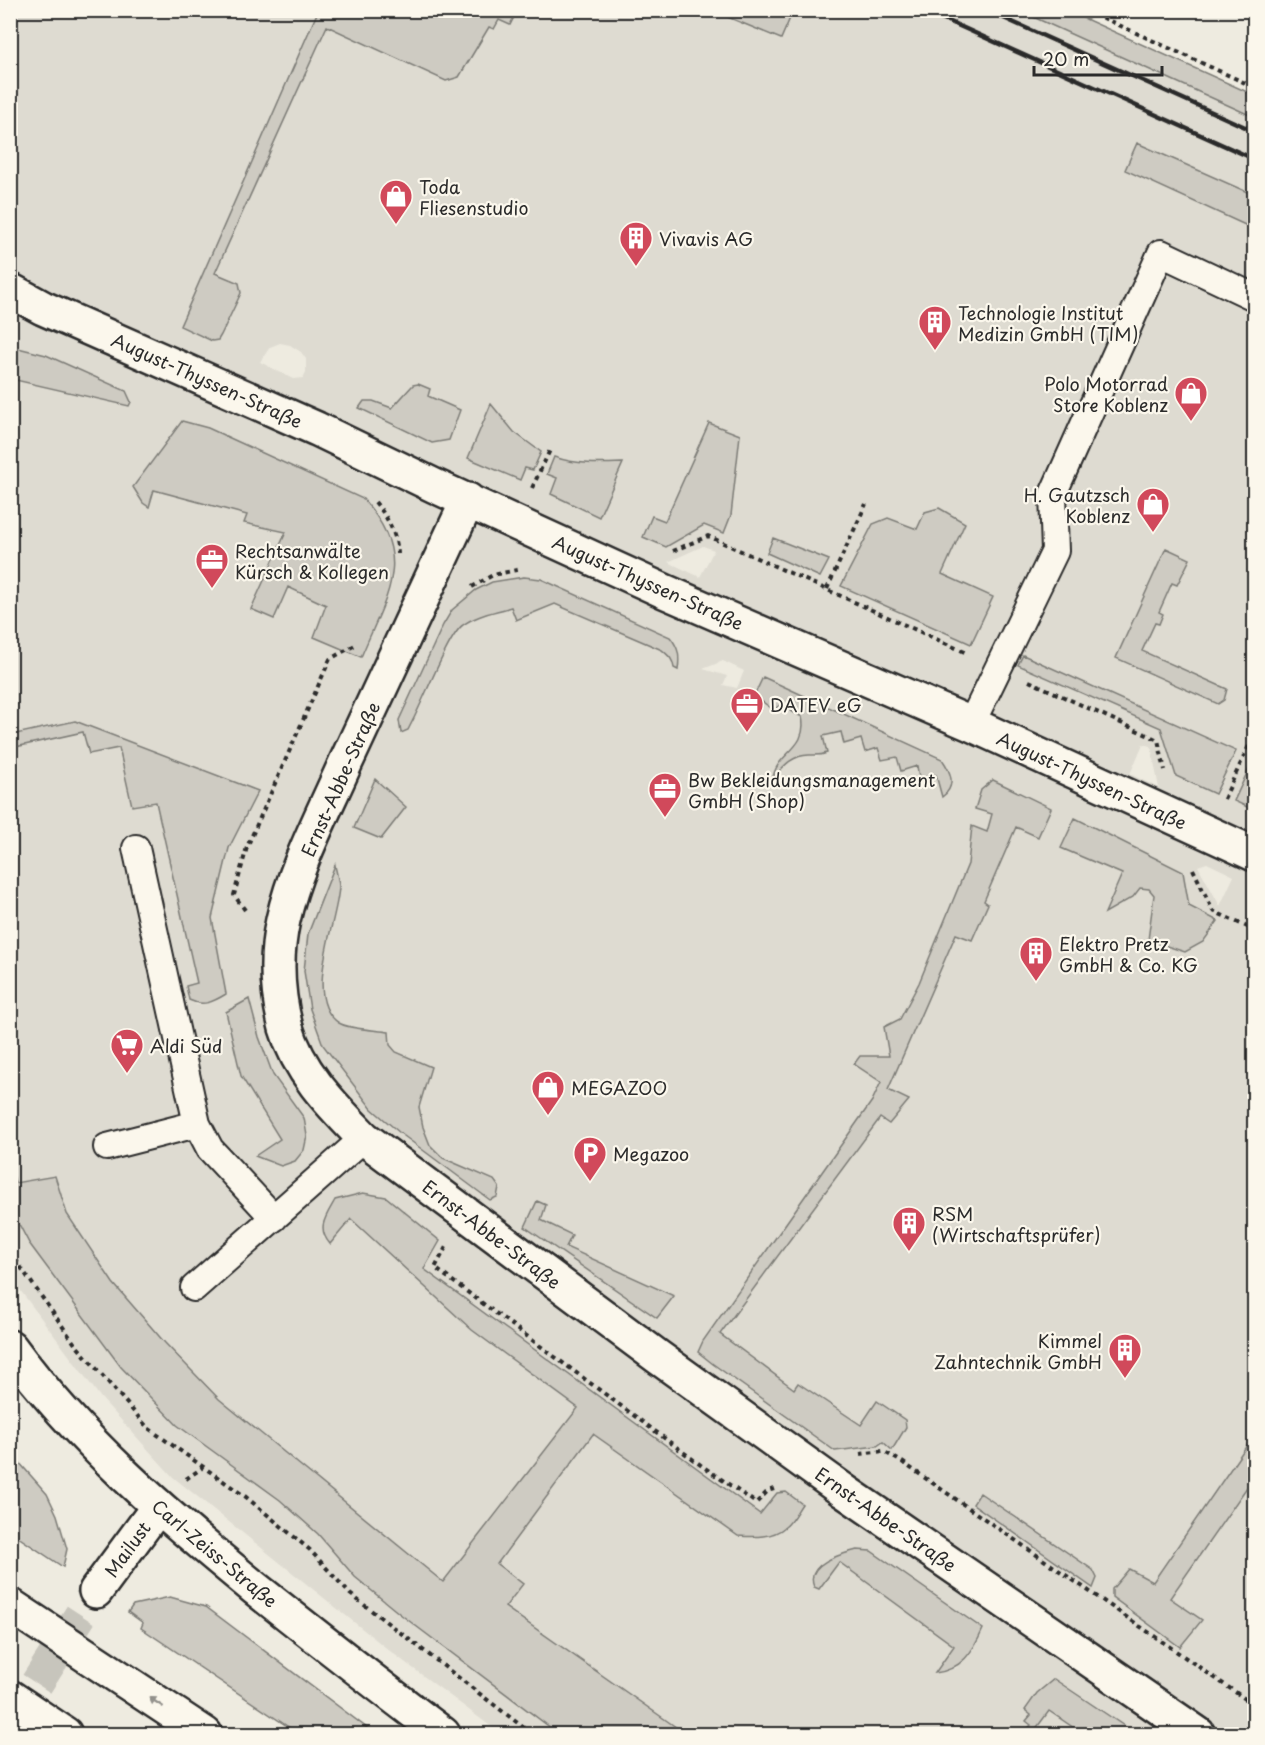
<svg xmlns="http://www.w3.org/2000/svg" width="1265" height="1745" font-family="'Playpen Sans',sans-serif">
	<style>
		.built { fill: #dedbd1; fill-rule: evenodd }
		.grass { fill: #cecbc2; stroke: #7c7b76; stroke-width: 1.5 }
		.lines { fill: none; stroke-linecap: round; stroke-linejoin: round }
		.tertiary-tunnel { stroke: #c7c5bc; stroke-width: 33; stroke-dasharray: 33 16; stroke-linecap: butt }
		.service-casing { stroke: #2b2b2b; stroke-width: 30 }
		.minor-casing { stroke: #2b2b2b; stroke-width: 38 }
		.tertiary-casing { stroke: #2b2b2b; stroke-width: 38 }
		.secondary-casing { stroke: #2b2b2b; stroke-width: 38 }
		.trunk-casing { stroke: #2b2b2b; stroke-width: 38 }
		.path { stroke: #2b2b2b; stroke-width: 4; stroke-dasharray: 4.5 4.5; stroke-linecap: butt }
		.service { stroke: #fbf7ec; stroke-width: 26 }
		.minor { stroke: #fbf7ec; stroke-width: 33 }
		.tertiary { stroke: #fbf7ec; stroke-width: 33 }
		.secondary { stroke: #fbf7ec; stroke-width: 33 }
		.trunk { stroke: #fbf7ec; stroke-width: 33 }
		.rail { stroke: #2b2b2b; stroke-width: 4.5 }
		.oneway { fill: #93918c }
		.labels { text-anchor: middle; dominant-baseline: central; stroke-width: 4.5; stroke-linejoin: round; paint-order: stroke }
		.poi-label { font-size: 18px; fill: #2b2b2b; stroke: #fbf7ec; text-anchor: start }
		.street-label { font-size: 18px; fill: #2b2b2b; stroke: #fbf7ec }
	</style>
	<rect width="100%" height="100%" fill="#eeebe0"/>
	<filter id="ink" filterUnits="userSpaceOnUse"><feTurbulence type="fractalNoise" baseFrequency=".0167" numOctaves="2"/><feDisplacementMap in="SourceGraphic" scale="12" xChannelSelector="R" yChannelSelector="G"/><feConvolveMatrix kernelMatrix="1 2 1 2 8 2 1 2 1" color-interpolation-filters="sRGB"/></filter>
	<g filter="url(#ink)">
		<!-- built -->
		<path class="built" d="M11,11h307l-138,315 32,15 6,-1 3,-5 20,-42 -2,-10 -24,-10 112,-247 119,55 13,-4 30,-50 5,2 4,-9 12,5 7,-14h196l68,28 12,-28h227l234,106v78l-116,-52 -12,27 128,59v531l-20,41 20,9v625l-102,147 -23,-13 -17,20v8l69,50 21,-27 -32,-22 84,-121v257h-118l-82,-55 -25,24 -4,7 6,5 -5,6 5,4 -7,9h-343l2,-2 -178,-125 18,-23 -26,-20 95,-130 146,102 17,1 16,-2 14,-7 17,-25 -16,-11 -9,1 -17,21 -337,-245 17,-28 -54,-44 -23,-4 -14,3 -14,4 -12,25v11l6,7 22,-25 121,112 106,78 -135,174 -224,-183 -54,-56 -52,-60 -46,-69 -12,-38 -40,8 -5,-17v-419l73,-16 6,22 30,-6 13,57 24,-3 41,182 -11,2 3,14 8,5 16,-3 12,-8 -13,-76 17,-70 29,-57 -183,-70 -64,14v-356l118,27 2,-4 -5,-11 -80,-36 -35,-9zM280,343l10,2 11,7 5,7v13l-3,6 -10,1 -33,-17 10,-15zM418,384l12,5 -2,6 32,15 -11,30 -16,3 -74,-35 5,-7h8l20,8 20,-24zM491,405l23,27 27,20 -8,17 -8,-1 -6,12 -51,-22zM182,421l26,7 155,71 13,15 11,20 6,21v24l-31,78 -48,-20 12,-32 -39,-18 -13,32 -22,-10 34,-77 -42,-9 4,-8 -95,-25 -4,17 -6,-4 -10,-16zM709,424l31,11 -9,80 -7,17 -20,-7 -38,22 -22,-10 8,-21 13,6zM555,457l17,6 18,1 33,-1 -24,53 -48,-22 6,-16 -10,-4zM939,508l26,15 -23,51 51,23 -22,47 -129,-58 31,-62 15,-6 30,12 7,-18zM774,538l55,22 -9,17 -53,-24zM703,546l11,4 -14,27 -32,-15zM1166,548l24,11 -13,26 -4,-2 -14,29 4,3 -4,9 -4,-2 -13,29 84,38 -2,11 -6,4 -102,-46zM524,577l17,2 129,58 7,10 3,11 -2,12 -4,-2v-6l-4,-6 -8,-6 -107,-46 -39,16 -4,-13 -39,12 -12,7 -12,17 -38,81 -3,6 -7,3 -2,-13 44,-95 9,-15 24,-20 16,-9zM1023,656l213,94 -21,43 -39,-18 -14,-47 -144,-63zM723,661l21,10 -7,17 -14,-3 4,-9 -24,-7zM763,677l179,81 10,18v10l-4,6 -6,4 -6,-21 -16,3 -2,-12 -17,5 -4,-14 -15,3 -4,-12 -13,3 -4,-12 -17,5 -3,-12 -19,4 5,17 -10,4 -9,-2 -11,2 -12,7 -12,13 1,-7 25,-29 5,-9 -1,-10 -1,-5 -22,-12 -6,5 -20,-14zM1143,744l8,2 8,42 -29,-14zM375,780l30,27 -24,32 -27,-11zM993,781l58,27 -13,28 -22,-9 -33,75 4,2 -15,36 -16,-7 -68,157 20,10 -19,24 -9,-6 -160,216 74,55 5,-6 62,42 17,-24 27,20 1,7 -14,21 -9,-8 -6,5 -42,5 -122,-87 -14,-12 4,-11 169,-240 9,-19 -27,-18 6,-8h29l-5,-29 16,-8 19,-36 49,-119 4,-38 15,7 5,-20 -16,-4 5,-19zM1075,819l108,53 6,34 29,15 -15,21 -18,10 -37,-12 6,-45 -5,-6 -9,-2 -7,10 -27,15 16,-38 -60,-26zM1207,863l27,13 -14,30 -22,-40zM335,866l4,18 -3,25 -14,63 -1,16 7,25 12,11 48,8 2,13 6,7 35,15 -12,40 4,20 7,18 13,13 51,22 5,7 -3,10 -6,2 -90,-66 -28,-24 -49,-64 -13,-36 -6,-38 4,-37zM249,999l10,38 14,38 31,43 3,18 -3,14 -9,11 -14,5 -26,-10 25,-17 -39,-63 -15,-63zM537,1201l8,4 -4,15 31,15 -7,12 108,48 -15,23 -133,-91zM980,1493l113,77 3,8 -4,9 -118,-83zM857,1550l14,1 112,77 -4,9 -23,31 -21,5 19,-27 -115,-84 -20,27 -5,-2 -3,-6 1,-6 6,-7 22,-14z
			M10,1209l19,34 92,124 91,84 68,49 38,34 37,43 45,37 159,120h-58l-111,-83 -217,-174 -72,-79 -90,-120z
			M1049,1711l34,23h-51z"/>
		<!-- grass -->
		<path class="grass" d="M318,11h199l-7,14 -11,-5 -5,9 -5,-2 -30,50 -13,4 -119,-55 -112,247 24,10 2,10 -20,42 -3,5 -6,1 -32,-15z
			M713,11l80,-1v1l-12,28z
			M1020,11h48l186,84v22z
			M1137,143l117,52v34l-129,-59z
			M10,346l36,9 80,36 5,11 -2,4 -118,-27z
			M418,384l12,5 -2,7 32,14 -11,30 -17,3 -73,-35 5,-7h9l19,7 21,-23z
			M491,404l23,28 27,20 -8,18 -8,-2 -5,12 -52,-22z
			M182,421l26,7 155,71c53,59 24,95 -2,158l-47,-20 12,-32 -38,-18 -14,32 -23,-10 35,-77 -42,-9 3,-8 -93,-25 -5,17 -6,-4 -10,-16z
			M709,423l31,12 -9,80 -7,18 -20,-8 -38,22 -23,-10 9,-21 13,5z
			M554,457c24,8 45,7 69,6l-24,54 -48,-23 6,-16 -10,-4z
			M939,508l26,15 -23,51 51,23 -22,47 -130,-58 32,-62 15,-6 29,11 8,-17z
			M773,538l56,22 -9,17 -53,-24z
			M1166,548l24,11 -13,26 -5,-2 -13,29 4,2 -4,10 -4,-1 -13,28 85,38 -3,11 -6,4 -102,-46z
			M524,577l17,2 129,58c9,11 10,19 8,33l-4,-2c-1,-9 -5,-12 -12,-18l-107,-46 -39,16 -5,-13c-15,5 -35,8 -48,18 -14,9 -41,79 -52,99l-3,6 -7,3 -2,-13 44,-95 9,-15 24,-20 16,-8z
			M1023,655l213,96 -21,43 -39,-18 -15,-48 -143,-63z
			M763,677l179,82c9,13 15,27 0,38l-6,-22 -17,3 -2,-12 -16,5 -4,-14 -15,3 -4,-12 -13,4 -4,-13 -17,5 -3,-12 -18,4 4,17c-7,3 -11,2 -18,2 -17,0 -26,12 -36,23 3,-25 36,-29 29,-61l-22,-12 -6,5 -20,-14z
			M75,721l183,70 -29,57 -17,70 14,76c-13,8 -23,13 -37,6l-3,-14 11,-3 -41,-181 -24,4 -13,-58 -30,6 -6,-22 -72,16v-13z
			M1253,760h1v50l-20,-9z
			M375,779l31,28 -25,32 -27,-11z
			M993,780l58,28 -13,29 -22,-10 -32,74 4,3 -16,36 -16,-6 -68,156 21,10 -20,24 -9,-6 -160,216 74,55 4,-6 63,42 16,-24 28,19 1,7 -14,23 -9,-8 -6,4 -42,5 -122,-87 -15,-12 5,-11 169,-240 9,-19 -27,-18 6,-8h29l-5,-29 16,-8 19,-36 49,-119 4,-38 15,6 5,-18 -17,-5 6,-19z
			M1075,818l108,54 6,34 29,15 -15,21 -18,10 -37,-12 6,-45 -5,-6 -9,-1 -7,9 -28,16 17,-39 -61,-26z
			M335,865c1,7 4,15 4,22 -2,36 -37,112 0,136 9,6 37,7 50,9l1,13 6,7 35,15 -12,40 4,20 7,18 13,13 51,22 5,7 -2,10 -7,3 -90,-67 -28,-24 -49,-64 -13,-36 -6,-38 4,-37z
			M249,999l10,38 14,38 31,43 3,18 -3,14 -9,11 -14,5 -26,-10 25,-17 -39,-63 -15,-64z
			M11,1167l4,16 40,-7 12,38 46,69 52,60 54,56 224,183 135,-174 -106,-78 -121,-111 -21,25c-14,-16 -4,-28 5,-44l28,-7 23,4 54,44 -16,28 336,245 17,-21 9,-1 16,12c-5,7 -10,18 -17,23 -12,11 -31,10 -47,9l-145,-102 -96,130 26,20 -18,23 178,125 -2,2h-122l-159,-120 -45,-37 -37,-43 -38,-34 -103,-75 -56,-58 -92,-124 -18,-34z
			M537,1201l9,4 -5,15 31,15 -6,12 108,49 -17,22 -132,-91z
			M1254,1435v42l-84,121 32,22 -22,27 -68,-50v-8l17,-20 24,13z
			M10,1452l37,42 10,21 10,34 -4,18 -48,-32 -4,4z
			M980,1493l113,77 4,8 -4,10 -120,-84z
			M857,1550l14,1 112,78c-10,23 -22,41 -48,44l19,-27 -115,-84 -20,27 -5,-2c-10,-23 27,-33 43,-37z
			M170,1597l36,10 169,127h-76l-158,-106 2,-5 -15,-11 5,-7z
			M1054,1679l82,55h-53l-34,-23 -17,23h-9l8,-9 -5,-4 5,-6 -6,-5 12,-17z"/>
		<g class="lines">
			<!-- tertiary-tunnel -->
			<path class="tertiary-tunnel" d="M10,1725l86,-134"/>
			<defs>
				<path id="service" d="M971,724l84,-173 -2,-57 108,-241 93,44
					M136,848l61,276
					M107,1147l90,-23 13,25 64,69
					M194,1288l170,-150"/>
				<path id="minor" d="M10,290l33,18 274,121 118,57 229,105 307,133 283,130
					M468,500c-41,88 -82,176 -123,264 -22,50 -50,102 -62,156 -8,36 -6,73 3,108 13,45 47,78 78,110l294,219 186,134 354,243"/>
				<path id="tertiary" d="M96,1591l62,-84"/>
				<path id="secondary" d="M10,1347c69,94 157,169 246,242 62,49 124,98 187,145"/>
				<path id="trunk" d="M10,1605l195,129
					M10,1697l55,37"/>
			</defs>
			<!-- service casing -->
			<use href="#service" class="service-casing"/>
			<!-- minor casing -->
			<use href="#minor" class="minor-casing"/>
			<!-- tertiary casing -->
			<use href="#tertiary" class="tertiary-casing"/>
			<!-- secondary casing -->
			<use href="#secondary" class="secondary-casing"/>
			<!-- trunk casing -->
			<use href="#trunk" class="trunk-casing"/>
			<!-- path -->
			<path class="path" d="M1086,10l168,77
				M532,488l19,-40
				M375,502c12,14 22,33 23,52
				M673,551l35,-15 259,117
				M472,587l21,-12 28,-6
				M827,589l39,-85
				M1029,681l129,59 7,30
				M1224,799l30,-64
				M1193,869l20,42 41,19
				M245,910l-11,-15 13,-48 83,-188 27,-15
				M446,1247l-11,21 267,198 54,37 12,-12 6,-2
				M10,1252l65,92 73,84 98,69 64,53 40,44 182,140
				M860,1454l23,-3 19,11 352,243
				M186,1479l16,-11"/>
			<!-- service -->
			<use href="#service" class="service"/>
			<!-- minor -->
			<use href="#minor" class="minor"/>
			<!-- tertiary -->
			<use href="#tertiary" class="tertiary"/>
			<!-- secondary -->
			<use href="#secondary" class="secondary"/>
			<!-- trunk -->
			<use href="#trunk" class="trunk"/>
			<!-- rail -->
			<path class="rail" d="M924,10l330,149
				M986,10l268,121"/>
		</g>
		<!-- one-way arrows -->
		<defs><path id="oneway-solid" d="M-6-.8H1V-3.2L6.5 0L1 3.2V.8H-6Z" transform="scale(1.5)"/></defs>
		<use class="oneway" href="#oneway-solid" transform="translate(156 1702) rotate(-147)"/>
	</g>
	<!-- icons -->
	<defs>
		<symbol id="shop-pin" viewBox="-11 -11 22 30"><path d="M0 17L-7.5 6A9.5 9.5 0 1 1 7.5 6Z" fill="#d1495b" stroke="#fbf7ec"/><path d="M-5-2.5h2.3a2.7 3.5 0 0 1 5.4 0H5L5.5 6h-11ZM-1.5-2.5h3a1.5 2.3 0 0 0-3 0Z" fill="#fff"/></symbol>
		<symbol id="building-pin" viewBox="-11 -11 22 30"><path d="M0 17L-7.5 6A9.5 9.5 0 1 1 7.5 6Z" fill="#d1495b" stroke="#fbf7ec"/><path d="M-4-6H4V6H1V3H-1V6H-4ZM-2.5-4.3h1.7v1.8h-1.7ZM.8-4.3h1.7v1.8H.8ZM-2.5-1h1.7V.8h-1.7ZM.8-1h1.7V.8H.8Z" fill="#fff"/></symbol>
		<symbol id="office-pin" viewBox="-11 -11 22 30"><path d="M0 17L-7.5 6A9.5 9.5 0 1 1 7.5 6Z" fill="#d1495b" stroke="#fbf7ec"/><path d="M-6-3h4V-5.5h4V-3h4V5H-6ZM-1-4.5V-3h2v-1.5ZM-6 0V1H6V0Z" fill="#fff"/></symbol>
		<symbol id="supermarket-pin" viewBox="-11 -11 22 30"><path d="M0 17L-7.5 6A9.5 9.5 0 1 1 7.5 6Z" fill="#d1495b" stroke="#fbf7ec"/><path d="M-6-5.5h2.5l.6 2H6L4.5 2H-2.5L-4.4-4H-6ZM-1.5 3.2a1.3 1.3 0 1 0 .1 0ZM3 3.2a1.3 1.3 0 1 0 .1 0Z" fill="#fff"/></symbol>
		<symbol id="parking-pin" viewBox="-11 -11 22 30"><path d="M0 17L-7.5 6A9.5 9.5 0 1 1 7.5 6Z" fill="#d1495b" stroke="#fbf7ec"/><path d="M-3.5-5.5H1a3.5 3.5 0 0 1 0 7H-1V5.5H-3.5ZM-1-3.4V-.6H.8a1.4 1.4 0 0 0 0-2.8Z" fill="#fff"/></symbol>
	</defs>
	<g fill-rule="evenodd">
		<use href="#shop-pin" x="377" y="177" width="38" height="52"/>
		<use href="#building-pin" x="617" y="219" width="38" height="52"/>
		<use href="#building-pin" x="916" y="303" width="38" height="52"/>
		<use href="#shop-pin" x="1172" y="374" width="38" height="52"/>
		<use href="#shop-pin" x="1134" y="485" width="38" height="52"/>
		<use href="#office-pin" x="193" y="541" width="38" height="52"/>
		<use href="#office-pin" x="728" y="685" width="38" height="52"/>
		<use href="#office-pin" x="646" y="770" width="38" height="52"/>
		<use href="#building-pin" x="1017" y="934" width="38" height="52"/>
		<use href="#supermarket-pin" x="108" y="1026" width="38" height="52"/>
		<use href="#shop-pin" x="529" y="1068" width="38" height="52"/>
		<use href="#parking-pin" x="571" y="1134" width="38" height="52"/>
		<use href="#building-pin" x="890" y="1204" width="38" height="52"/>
		<use href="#building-pin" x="1106" y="1331" width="38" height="52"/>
	</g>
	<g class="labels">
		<!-- poi labels -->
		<g class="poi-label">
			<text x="419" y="186">Toda<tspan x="419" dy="21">Fliesenstudio</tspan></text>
			<text x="659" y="238">Vivavis AG</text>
			<text x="958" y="312">Technologie Institut<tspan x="958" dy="21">Medizin GmbH (TIM)</tspan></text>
			<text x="1168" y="383" text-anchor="end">Polo Motorrad<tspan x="1168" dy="21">Store Koblenz</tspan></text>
			<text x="1130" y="494" text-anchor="end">H. Gautzsch<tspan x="1130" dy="21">Koblenz</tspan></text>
			<text x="235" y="550">Rechtsanwälte<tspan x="235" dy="21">Kürsch &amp; Kollegen</tspan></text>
			<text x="770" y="704">DATEV eG</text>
			<text x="688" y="779">Bw Bekleidungsmanagement<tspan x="688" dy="21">GmbH (Shop)</tspan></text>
			<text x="1059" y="943">Elektro Pretz<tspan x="1059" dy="21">GmbH &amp; Co. KG</tspan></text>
			<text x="150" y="1045">Aldi Süd</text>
			<text x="571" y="1087">MEGAZOO</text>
			<text x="613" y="1153">Megazoo</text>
			<text x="932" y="1213">RSM<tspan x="932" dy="21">(Wirtschaftsprüfer)</tspan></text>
			<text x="1102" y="1340" text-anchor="end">Kimmel<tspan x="1102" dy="21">Zahntechnik GmbH</tspan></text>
		</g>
		<!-- street labels -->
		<g class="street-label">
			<text transform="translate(207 380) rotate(24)">August-Thyssen-Straße</text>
			<text transform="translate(648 582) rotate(24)">August-Thyssen-Straße</text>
			<text transform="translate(340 779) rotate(-66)">Ernst-Abbe-Straße</text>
			<text transform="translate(1092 780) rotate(25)">August-Thyssen-Straße</text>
			<text transform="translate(492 1234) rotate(37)">Ernst-Abbe-Straße</text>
			<text transform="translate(886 1519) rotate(35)">Ernst-Abbe-Straße</text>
			<text transform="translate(127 1549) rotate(-54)">Mailust</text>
			<text transform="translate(215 1553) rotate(40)">Carl-Zeiss-Straße</text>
		</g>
	</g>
	<!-- margin -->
	<rect width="1265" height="1745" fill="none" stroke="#fbf7ec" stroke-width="36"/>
	<rect x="18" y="18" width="1229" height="1709" fill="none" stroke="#2b2b2b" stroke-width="2" filter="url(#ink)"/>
	<!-- scale -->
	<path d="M1034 66v9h128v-9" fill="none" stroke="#2b2b2b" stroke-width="3"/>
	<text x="1043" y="66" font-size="18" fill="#2b2b2b" stroke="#fbf7ec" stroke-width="4.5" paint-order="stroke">20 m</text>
</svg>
